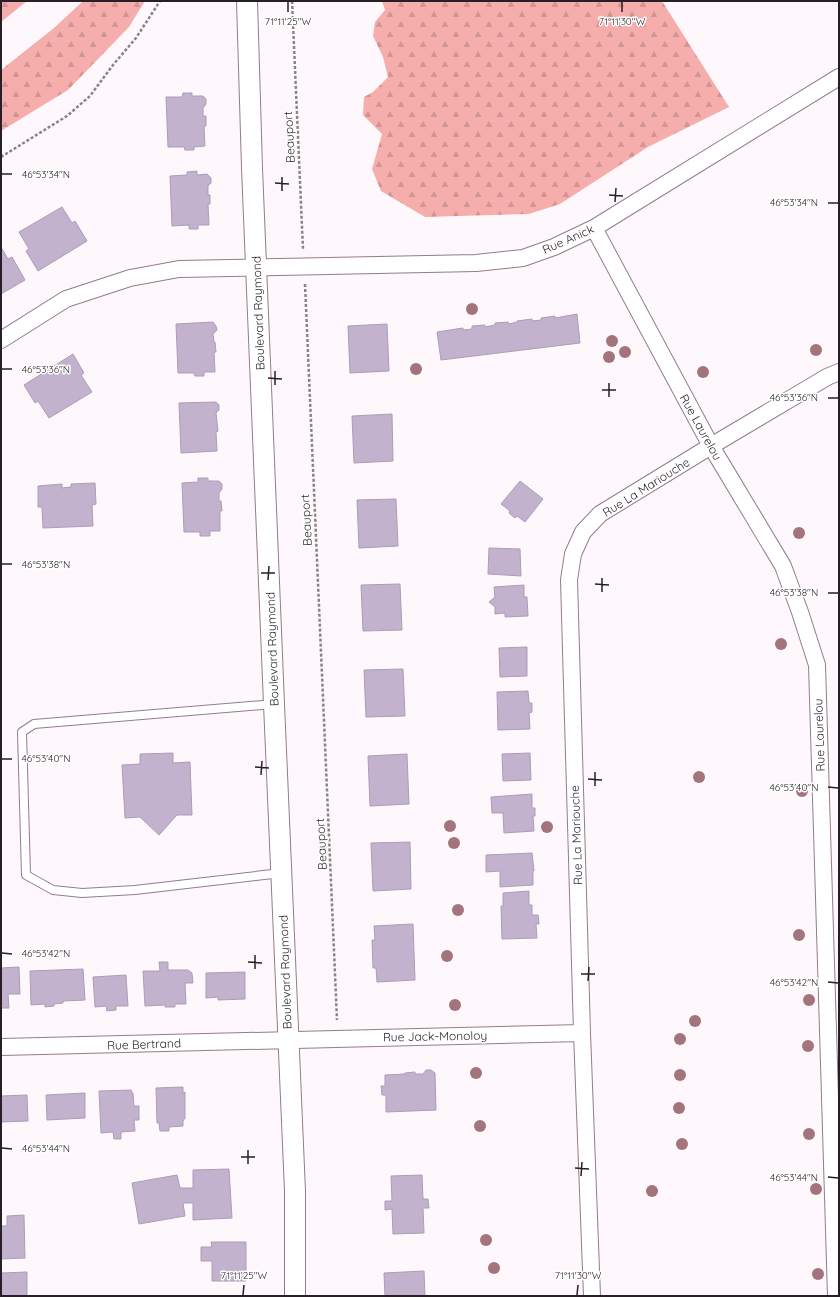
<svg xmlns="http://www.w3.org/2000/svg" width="840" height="1297" font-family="Quicksand,sans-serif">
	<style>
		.forest { fill: url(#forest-firs) }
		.building { fill: #c3b2cd; stroke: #ad9cb6 }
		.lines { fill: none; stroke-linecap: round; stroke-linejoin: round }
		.service-casing { stroke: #947b8d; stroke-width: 10 }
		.minor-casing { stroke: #947b8d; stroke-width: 18 }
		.tertiary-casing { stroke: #947b8d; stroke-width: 22 }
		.path { stroke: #8a8287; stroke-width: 2.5; stroke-dasharray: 3 2; stroke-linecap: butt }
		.service { stroke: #fff; stroke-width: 8 }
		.minor { stroke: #fff; stroke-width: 16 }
		.tertiary { stroke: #fff; stroke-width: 20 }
		.tree { fill: #a3747c }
		.ticks { fill: none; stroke: #281e25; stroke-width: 1.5 }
		.labels { text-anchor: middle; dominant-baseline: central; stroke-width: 3; stroke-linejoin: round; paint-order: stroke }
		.street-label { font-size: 12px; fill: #281e25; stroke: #fff }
		.ticks-label { font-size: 10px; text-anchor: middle; fill: #281e25; stroke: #fff; stroke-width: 3; stroke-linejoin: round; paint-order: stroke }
	</style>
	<defs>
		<pattern id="forest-firs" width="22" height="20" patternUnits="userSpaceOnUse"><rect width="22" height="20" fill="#f6aeac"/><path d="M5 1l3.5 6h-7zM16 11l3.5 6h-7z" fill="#d39594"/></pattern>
	</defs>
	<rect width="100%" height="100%" fill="#fef8fc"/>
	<!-- forest -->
	<path class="forest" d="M1,1h26l-26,21z
		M83,1h62l-16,26 -61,63 -67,41v-61l53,-42z
		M382,1h280l67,106 -81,40 -88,57 -31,10 -104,3 -44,-26 -9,-22 10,-35 -19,-19 1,-18 9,-5 15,-15 -5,-20 -10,-21 2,-14 10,-12z"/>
	<!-- building -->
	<path class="building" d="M183,93h9v3h11l3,3v5l-3,4v8h3v10h-2l1,20 -11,1v3h-9l-1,-3h-16l-2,-50h16z
		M197,171v4l10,-1 4,4v5l-3,3v9h2v9h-2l1,21h-11v4h-9v-4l-17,1 -2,-50 17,-1v-3z
		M62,207l10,16 3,-2 12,20 -49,30 -12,-20 3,-2 -10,-17z
		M1,247l7,12 4,-2 13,23 -24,14z
		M577,314l3,29 -139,17 -4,-28 26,-4v2l9,-1v-3l13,-1v2l10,-2v-2l13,-1 1,2 8,-2v-1l15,-2v2l9,-1v-2l14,-2v2z
		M213,322l3,4 1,4 -4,4 1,8h1l1,10h-2l1,20h-11v4h-9l-1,-3h-16l-2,-49z
		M387,324l2,47 -39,2 -2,-47z
		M73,354l11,19 -3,2 11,17 -43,26 -11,-17 -3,2 -11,-18z
		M216,402l3,3v5l-3,3 2,18 -2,1 1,19 -36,2 -2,-50z
		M392,414l1,47 -39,2 -2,-47z
		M198,478h10v3h11l3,3v5l-3,4v8h2l1,10h-2v20h-10v5h-10v-4h-16l-2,-49 16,-1z
		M520,481l23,18 -18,23 -8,-6 -2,2 -6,-5 1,-2 -9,-7z
		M95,483l1,21 -4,1 1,21 -50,2 -1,-21h-4v-21l24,-2v4l9,-1v-3z
		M396,499l2,47 -39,2 -2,-48z
		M489,548l31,1 1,27 -33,-2z
		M400,584l2,46 -39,1 -2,-46z
		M524,585v12h3l1,19 -23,1v-4l-10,1v-7l-6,-5 6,-5 -1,-10z
		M527,647v29l-27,1 -1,-29z
		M403,669l2,47 -39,1 -2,-47z
		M528,691l1,12h3v9l-3,1 1,16 -32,1 -1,-38z
		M173,753v10l17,-1 2,53h-15l-18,20 -19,-18 -15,1 -3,-53 18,-1v-10z
		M530,753l1,27 -28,1 -1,-27z
		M407,754l2,50 -39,2 -2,-50z
		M532,794v14h3v8h-2l1,15 -30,2 -1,-20h-11l-1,-16z
		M410,842l1,47 -38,2 -2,-48z
		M532,853l2,18h-1v14l-33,2v-16l-14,1v-17z
		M529,891v14h3v10h6l1,9h-3l1,14 -35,1 -1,-33h2v-13z
		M413,924l2,56 -38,2 -1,-14h-3l-1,-28h3l-1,-14z
		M159,962h9v8h20l4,3 1,10h-8l1,21h-11v3h-10v-2l-20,1 -2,-35h17z
		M19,967l1,27h-12l1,14h-8v-40z
		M83,969l2,31 -22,1v2l-9,1v2l-9,1v-3l-14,1 -1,-34z
		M245,972v27l-27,1v-3l-12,1v-25z
		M126,975l2,31h-12v4l-9,1 -1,-5 -11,1 -2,-30z
		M426,1070h5l4,3 1,37 -50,2v-17h-4l-1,-9h4v-11l20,-1v-1l10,-1v2h8z
		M183,1087v6l2,-1v26l-2,3v5l-14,1v4h-9l-1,-8h-2l-1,-35z
		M131,1090l1,3h1l1,13h5v14h-5l1,11 -14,1v7h-7l-1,-7 -12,1 -2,-42z
		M85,1093v25l-38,2 -1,-25z
		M27,1095l1,26 -27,1v-26z
		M229,1169l3,49 -39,2v-17h-10l2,13 -46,8 -7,-41 45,-8 3,13h13v-18z
		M422,1175l1,24h5l1,9h-6l1,25 -31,1 -1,-25 -7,1v-9h7l-1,-25z
		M24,1215l1,43 -24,1v-33h6v-10z
		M211,1242h35v39h-34v-20h-11v-14h11z
		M424,1271l1,25h-40l-1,-23z
		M27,1272v24h-26v-23z"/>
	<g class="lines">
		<defs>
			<path id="service" d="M274,704l-240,20 -12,8 4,143 27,15 29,3 53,-3 146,-17"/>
			<path id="minor" d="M594,228l117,218 72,120 17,46 17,53 19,631
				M1,340l65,-41 64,-21 49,-9 297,-6 47,-5 31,-11 40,-19 245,-151
				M1,1047l581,-14
				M592,1296l-10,-263 -13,-453 4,-26 10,-22 17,-18 111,-68 116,-69 12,-5"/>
			<path id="tertiary" d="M247,1l5,167 22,536 21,487v105"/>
		</defs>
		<!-- service casing -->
		<use href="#service" class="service-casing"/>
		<!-- minor casing -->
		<use href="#minor" class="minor-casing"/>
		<!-- tertiary casing -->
		<use href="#tertiary" class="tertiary-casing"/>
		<!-- path -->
		<path class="path" d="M292,1l11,248
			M1,157l66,-41 23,-20 23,-31 23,-27 24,-37
			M305,284l32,736"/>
		<!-- service -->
		<use href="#service" class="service"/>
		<!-- minor -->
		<use href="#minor" class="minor"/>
		<!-- tertiary -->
		<use href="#tertiary" class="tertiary"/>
	</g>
	<!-- trees -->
	<g class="tree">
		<circle cx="472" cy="309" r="6"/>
		<circle cx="612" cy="341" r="6"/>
		<circle cx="816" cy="350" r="6"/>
		<circle cx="625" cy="352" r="6"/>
		<circle cx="609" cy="357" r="6"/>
		<circle cx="416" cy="369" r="6"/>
		<circle cx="703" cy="372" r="6"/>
		<circle cx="799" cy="533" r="6"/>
		<circle cx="781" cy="644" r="6"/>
		<circle cx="699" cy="777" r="6"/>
		<circle cx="802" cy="791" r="6"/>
		<circle cx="450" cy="826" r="6"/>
		<circle cx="547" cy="827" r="6"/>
		<circle cx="454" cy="843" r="6"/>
		<circle cx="458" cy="910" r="6"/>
		<circle cx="799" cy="935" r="6"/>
		<circle cx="447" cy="956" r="6"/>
		<circle cx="809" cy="1000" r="6"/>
		<circle cx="455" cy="1005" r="6"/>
		<circle cx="695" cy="1021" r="6"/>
		<circle cx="680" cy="1039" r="6"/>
		<circle cx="808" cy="1046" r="6"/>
		<circle cx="476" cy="1073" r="6"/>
		<circle cx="680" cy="1075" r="6"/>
		<circle cx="679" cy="1108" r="6"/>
		<circle cx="480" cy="1126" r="6"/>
		<circle cx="809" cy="1134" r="6"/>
		<circle cx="682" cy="1144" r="6"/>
		<circle cx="816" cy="1189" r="6"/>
		<circle cx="652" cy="1191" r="6"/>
		<circle cx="486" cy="1240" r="6"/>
		<circle cx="494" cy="1268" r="6"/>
		<circle cx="818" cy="1274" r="6"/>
	</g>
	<!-- ticks -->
	<path class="ticks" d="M288,12v-10M622,12v-10M2,174h10M275,183l14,1M282,191v-14M609,195l14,1M615,202l1,-14M828,203h10M2,369h10M268,378l14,1M275,385v-14M602,390h14M609,397v-14M828,398h10M2,564h10M261,573h14M268,580l1,-14M595,584l14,1M602,592v-14M828,593h10M2,759h10M255,767l14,1M261,775l1,-14M588,779l14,1M595,786v-14M828,787l10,1M2,953l10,1M248,962l14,1M255,969v-14M581,974h14M588,981l1,-14M828,982l10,1M2,1148l10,1M241,1157h14M248,1164v-14M575,1168l14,1M581,1176l1,-14M828,1177l10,1M243,1295l1,-10M577,1295l1,-10"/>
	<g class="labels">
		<!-- street labels -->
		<g class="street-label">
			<text transform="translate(289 137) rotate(-93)">Beauport</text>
			<text transform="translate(568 239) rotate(-24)">Rue Anick</text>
			<text transform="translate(258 313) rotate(-92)">Boulevard Raymond</text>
			<text transform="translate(701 427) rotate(61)">Rue Laurelou</text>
			<text transform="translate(646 487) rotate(-32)">Rue La Mariouche</text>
			<text transform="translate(306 520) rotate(-93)">Beauport</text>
			<text transform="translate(272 649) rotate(-92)">Boulevard Raymond</text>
			<text transform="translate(819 735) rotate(-92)">Rue Laurelou</text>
			<text transform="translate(576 835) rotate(-92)">Rue La Mariouche</text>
			<text transform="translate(321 844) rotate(-93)">Beauport</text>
			<text transform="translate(285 972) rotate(-92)">Boulevard Raymond</text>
			<text transform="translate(435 1036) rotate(-1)">Rue Jack-Monoloy</text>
			<text transform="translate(144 1044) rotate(-2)">Rue Bertrand</text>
		</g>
	</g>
	<g class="ticks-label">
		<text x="288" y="25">71°11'25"W</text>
		<text x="622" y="25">71°11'30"W</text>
		<text x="46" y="178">46°53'34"N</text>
		<text x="794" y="206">46°53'34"N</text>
		<text x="46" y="373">46°53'36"N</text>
		<text x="794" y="401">46°53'36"N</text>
		<text x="46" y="568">46°53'38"N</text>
		<text x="794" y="596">46°53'38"N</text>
		<text x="46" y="762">46°53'40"N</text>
		<text x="794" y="791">46°53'40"N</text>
		<text x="46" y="957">46°53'42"N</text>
		<text x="794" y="986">46°53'42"N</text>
		<text x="46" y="1152">46°53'44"N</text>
		<text x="794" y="1181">46°53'44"N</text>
		<text x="244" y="1279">71°11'25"W</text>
		<text x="578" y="1279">71°11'30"W</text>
	</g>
	<!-- border -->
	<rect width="840" height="1297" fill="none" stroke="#281e25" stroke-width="4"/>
</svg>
